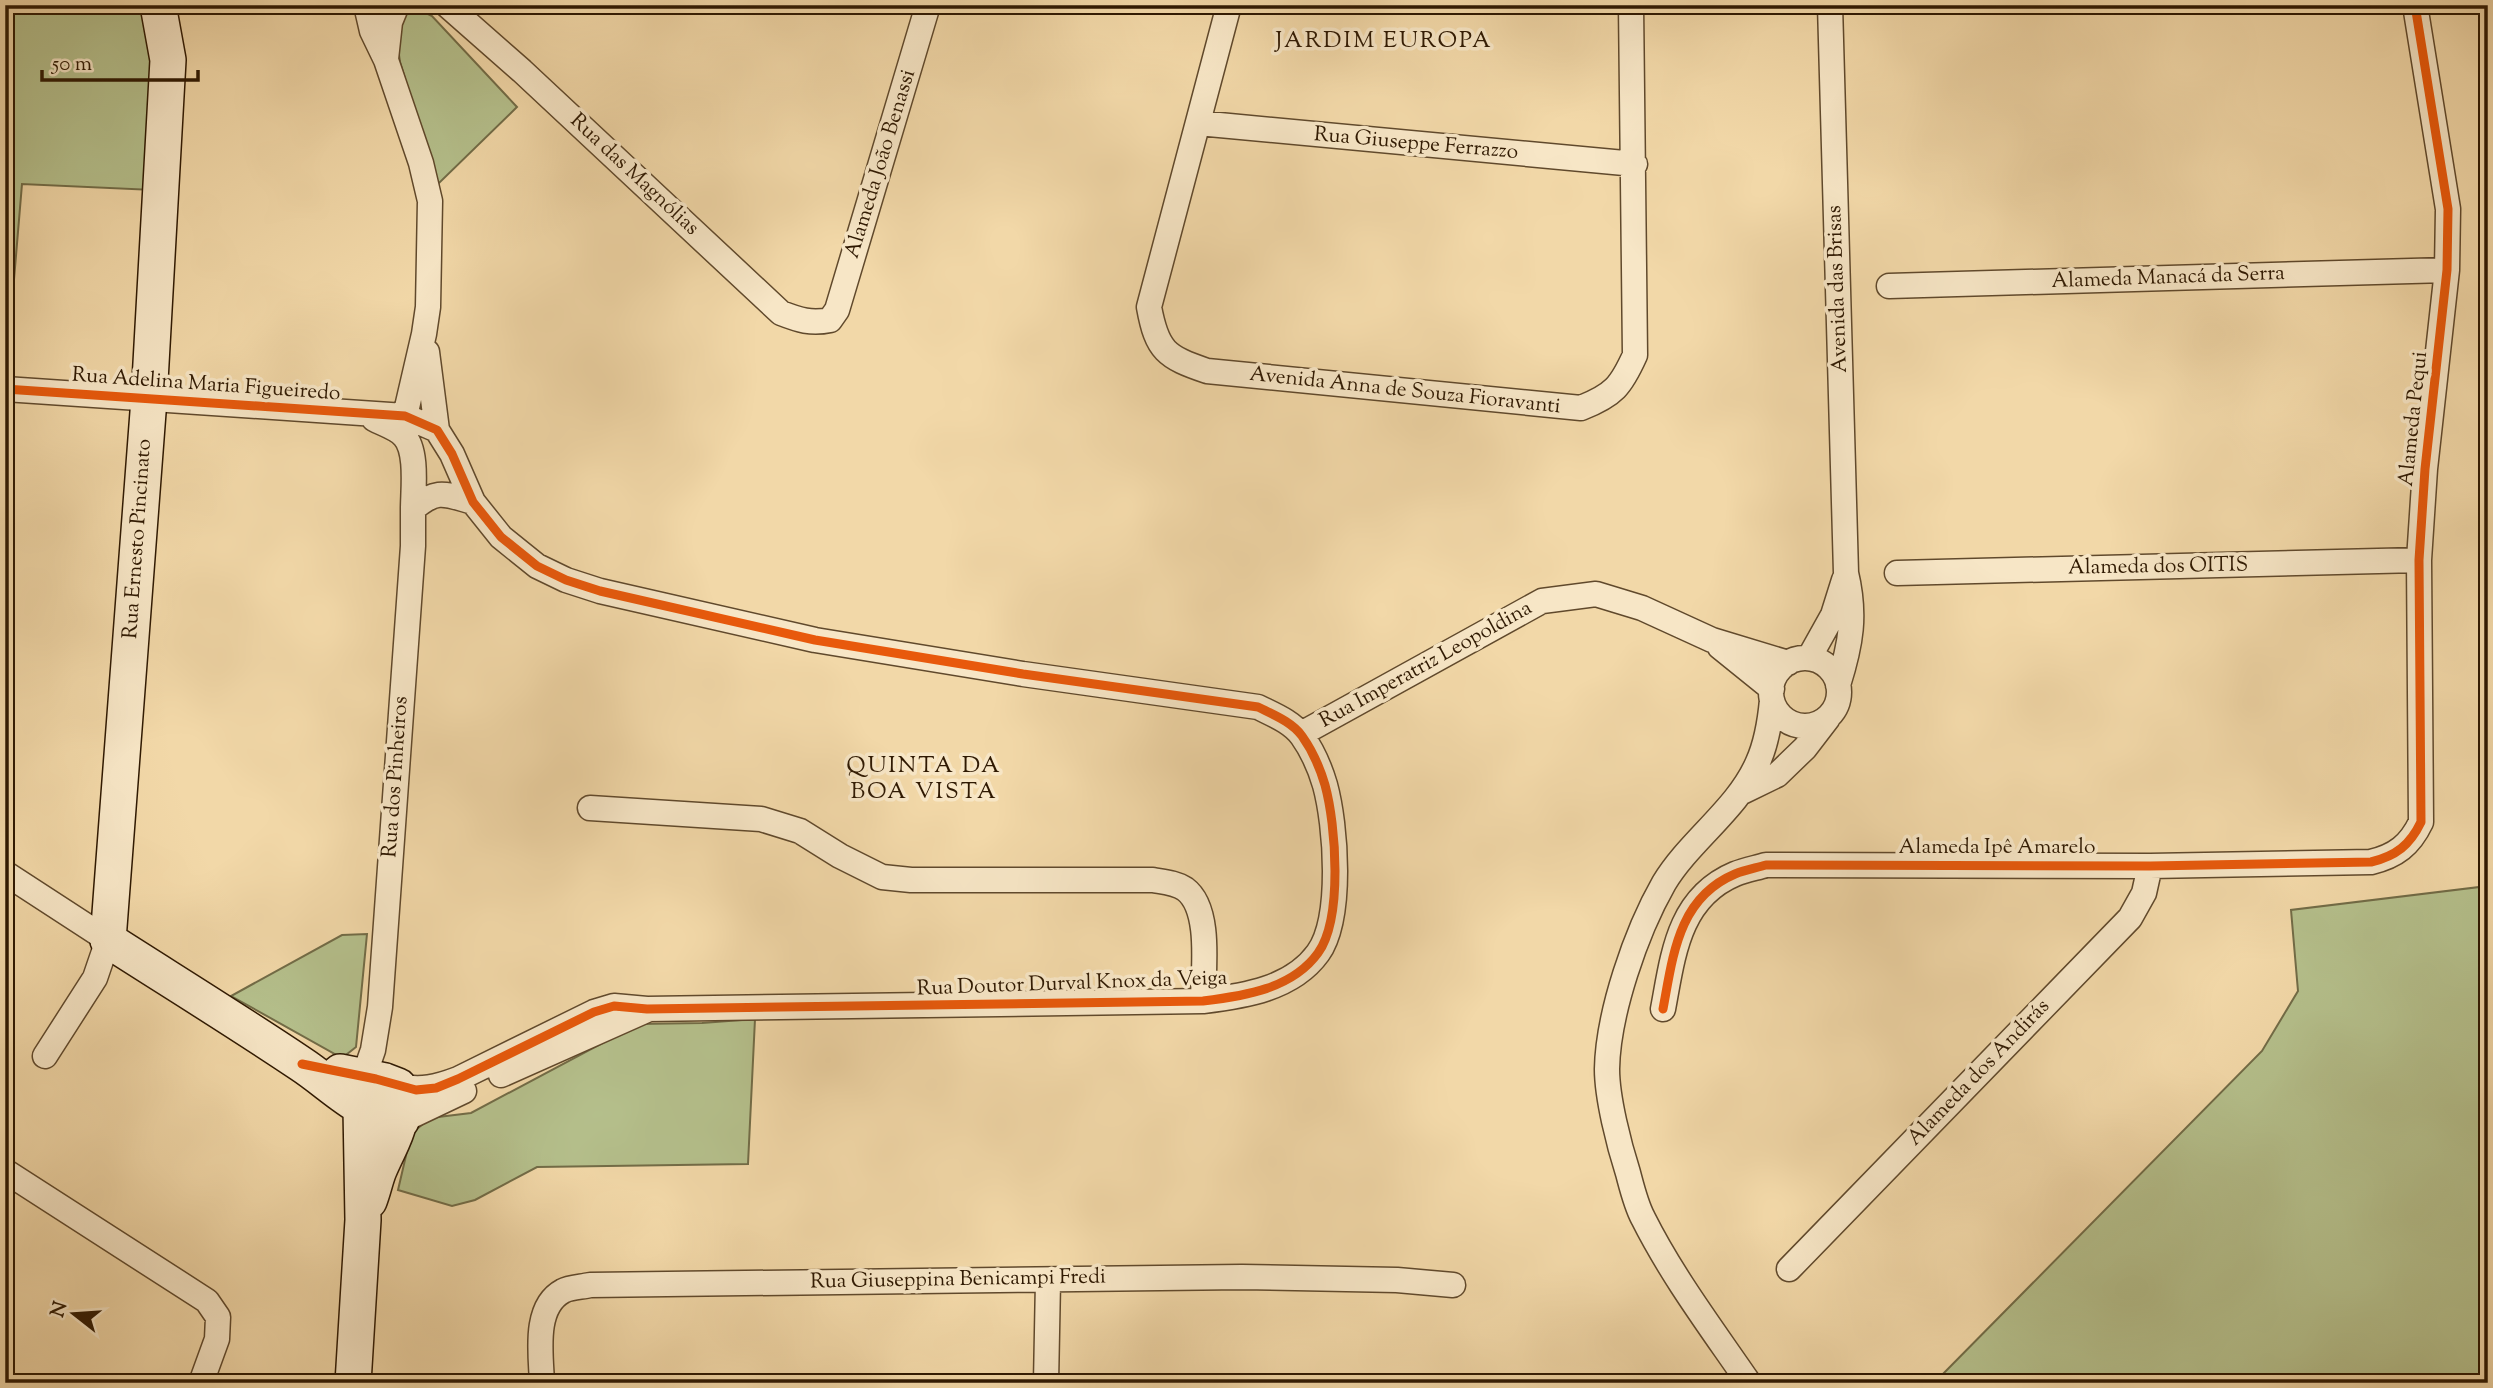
<svg xmlns="http://www.w3.org/2000/svg" width="2493" height="1388" font-family="'Sorts Mill Goudy',serif">
	<style>
		.green { fill: #b5c08c; stroke: #726c47; stroke-width: 2 }
		.lines { fill: none; stroke-linecap: round; stroke-linejoin: round }
		.street-casing { stroke: #60492c; stroke-width: 27 }
		.secondary-casing { stroke: #2f1902; stroke-width: 38 }
		.street { stroke: #f7e6c6; stroke-width: 24 }
		.secondary { stroke: #f7e6c6; stroke-width: 35 }
		.cycleway-casing { stroke: #f7e6c6; stroke-width: 13 }
		.cycleway { stroke: #e8590c; stroke-width: 9 }
		.labels { text-anchor: middle; dominant-baseline: central; stroke-width: 7; stroke-linejoin: round; paint-order: stroke }
		.street-label { font-size: 21px; fill: #2f1902; stroke: #f7e6c6 }
		.neighbourhood-label { font-size: 23px; letter-spacing: 2px; fill: #2f1902; stroke: #f7e6c6 }
	</style>
	<rect width="100%" height="100%" fill="#f2d8a8"/>
	<filter id="stains"><feTurbulence type="fractalNoise" baseFrequency=".00286" numOctaves="4"/><feColorMatrix values="0 0 0 0 .2 0 0 0 0 .09 0 0 0 0 .02 0 0 0 .5 -.17"/></filter>
	<radialGradient id="worn" r=".72"><stop offset=".6" stop-color="#630" stop-opacity="0"/><stop offset="1" stop-color="#630" stop-opacity=".3"/></radialGradient>
	<!-- green -->
	<path class="green" d="M5,5h140l9,59 -1,126 -131,-6 -16,191z
		M420,10l12,6 85,91 -80,78 -37,-123 -5,-35 10,-14z
		M2488,886v497h-554l328,-332 36,-60 -7,-81z
		M367,934l-11,113 -14,11 -111,-62 111,-61z
		M755,1019l-7,145 -211,3 -62,33 -23,6 -54,-16 13,-56 19,-16 41,-5 167,-89 64,-1z"/>
	<g class="lines">
		<defs>
			<path id="street" d="M366,5l6,26 14,29 35,103 9,38 -2,106 -4,27 -19,82
				M447,5l75,66 259,242c18,7 30,11 49,7l7,-10 91,-305
				M1229,5l-80,302c8,44 17,50 58,64l374,37c33,-13 40,-22 54,-53l-4,-350
				M1830,5l16,568c10,42 5,71 -8,112
				M386,59l4,-37 7,-17
				M1198,123l437,41
				M1889,286l558,-16
				M427,352l10,78
				M5,389l400,27 32,14 15,24 21,48 28,35 36,29 29,14 34,11 215,49 208,34 235,33c16,8 34,15 44,29 10,14 18,32 23,49 11,40 18,133 -7,168 -26,36 -74,43 -115,48l-556,8 -33,-3 -20,6 -136,67c-21,8 -37,12 -60,7
				M374,419c9,5 23,9 30,17 14,15 9,54 9,73
				M1897,573l522,-13
				M1720,647l52,42
				M1809,658l24,-43 11,-35
				M1771 692a34 34 0 1 1 68 0a34 34 0 1 1-68 0Z
				M1301,734l241,-133 54,-7 46,14 70,32 76,23
				M1740,793l37,-18 28,-27 23,-30
				M590,808l171,11 39,12 40,25 42,21 29,3h242c11,2 23,3 32,9 27,20 18,82 18,112
				M5,873l103,67 -13,38 -50,78
				M1663,1009c10,-53 15,-111 72,-135 10,-4 21,-6 31,-9l384,1 221,-4c25,-6 39,-17 50,-40l-2,-262 6,-91 22,-199 1,-61 -33,-204
				M501,1075l146,-65
				M364,1076l9,-26 7,-43 33,-461v-37c24,-21 32,-15 60,-7
				M401,1121l63,-30
				M5,1171l202,130 11,16 -1,22 -16,44
				M1789,1269l341,-351 14,-25 6,-27
				M542,1383c-1,-28 -9,-76 21,-92 7,-4 19,-4 27,-6l652,-8 155,3 56,5
				M1046,1383l2,-102
				M1749,1383c-37,-54 -77,-107 -106,-165 -7,-13 -11,-30 -15,-45 -9,-28 -21,-75 -21,-104 1,-56 29,-137 57,-186 26,-43 74,-74 94,-121 9,-20 12,-40 14,-62"/>
			<path id="secondary" d="M158,5l10,55 -19,339 -41,541c64,41 129,81 193,124 32,21 60,53 100,57
				M340,1072l45,9 13,5c7,41 -4,49 -19,84 -4,10 -6,21 -10,31
				M353,1383l10,-163 -2,-112 3,-32"/>
		</defs>
		<!-- street casing -->
		<use href="#street" class="street-casing"/>
		<!-- secondary casing -->
		<use href="#secondary" class="secondary-casing"/>
		<!-- street -->
		<use href="#street" class="street"/>
		<!-- secondary -->
		<use href="#secondary" class="secondary"/>
		<defs>
			<path id="cycleway" d="M5,389l400,27 32,14 15,24 21,48 28,35 36,29 29,14 34,11 215,49 208,34 235,33c16,8 34,15 44,29 10,14 18,32 23,49 11,40 18,133 -7,168 -26,36 -74,43 -115,48l-556,8 -33,-3 -20,6 -136,67 -22,9 -20,2 -40,-11 -74,-15
				M1663,1009c10,-53 15,-111 72,-135 10,-4 21,-6 31,-9l384,1 221,-4c25,-6 39,-17 50,-40l-2,-262 6,-91 22,-199 1,-61 -33,-204"/>
		</defs>
		<!-- cycleway casing -->
		<use href="#cycleway" class="cycleway-casing"/>
		<!-- cycleway -->
		<use href="#cycleway" class="cycleway"/>
	</g>
	<g class="labels">
		<!-- street labels -->
		<g class="street-label">
			<text transform="translate(1416 144) rotate(5)">Rua Giuseppe Ferrazzo</text>
			<text transform="translate(881 164) rotate(-73)">Alameda João Benassi</text>
			<text transform="translate(634 175) rotate(43)">Rua das Magnólias</text>
			<text transform="translate(2168 278) rotate(-2)">Alameda Manacá da Serra</text>
			<text transform="translate(1838 289) rotate(-92)">Avenida das Brisas</text>
			<text transform="translate(206 385) rotate(4)">Rua Adelina Maria Figueiredo</text>
			<text transform="translate(1405 391) rotate(6)">Avenida Anna de Souza Fioravanti</text>
			<text transform="translate(2414 419) rotate(-84)">Alameda Pequi</text>
			<text transform="translate(138 539) rotate(-86)">Rua Ernesto Pincinato</text>
			<text transform="translate(2158 567) rotate(-1)">Alameda dos OITIS</text>
			<text transform="translate(1426 665) rotate(-29)">Rua Imperatriz Leopoldina</text>
			<text transform="translate(396 777) rotate(-86)">Rua dos Pinheiros</text>
			<text x="1997" y="848">Alameda Ipê Amarelo</text>
			<text transform="translate(1072 984) rotate(-2)">Rua Doutor Durval Knox da Veiga</text>
			<text transform="translate(1979 1073) rotate(-46)">Alameda dos Andirás</text>
			<text transform="translate(958 1280) rotate(-1)">Rua Giuseppina Benicampi Fredi</text>
		</g>
		<!-- neighbourhood labels -->
		<g class="neighbourhood-label">
			<text x="1384" y="41">JARDIM EUROPA</text>
			<text x="924" y="766">QUINTA DA<tspan x="924" dy="26">BOA VISTA</tspan></text>
		</g>
	</g>
	<!-- margin -->
	<rect width="2493" height="1388" fill="none" stroke="#f2d8a8" stroke-width="28"/>
	<rect x="7" y="7" width="2479" height="1374" fill="none" stroke="#2f1902" stroke-width="3.5"/>
	<rect x="14" y="14" width="2465" height="1360" fill="none" stroke="#2f1902" stroke-width="2"/>
	<!-- north arrow -->
	<g transform="translate(74 1314) rotate(287)" stroke="#f7e6c6" stroke-width="5" paint-order="stroke">
	<path d="M0-5L12 26L0 18L-12 26Z" fill="#2f1902"/>
	<text y="-10" font-size="19" font-weight="bold" text-anchor="middle" fill="#2f1902">N</text>
	</g>
	<!-- scale -->
	<path d="M42 70v10h156v-10" fill="none" stroke="#2f1902" stroke-width="3.5"/>
	<text x="52" y="70" font-size="21" fill="#2f1902" stroke="#f7e6c6" stroke-width="5" paint-order="stroke">50 m</text>
	<rect width="100%" height="100%" filter="url(#stains)"/>
	<rect width="100%" height="100%" fill="url(#worn)"/>
</svg>
